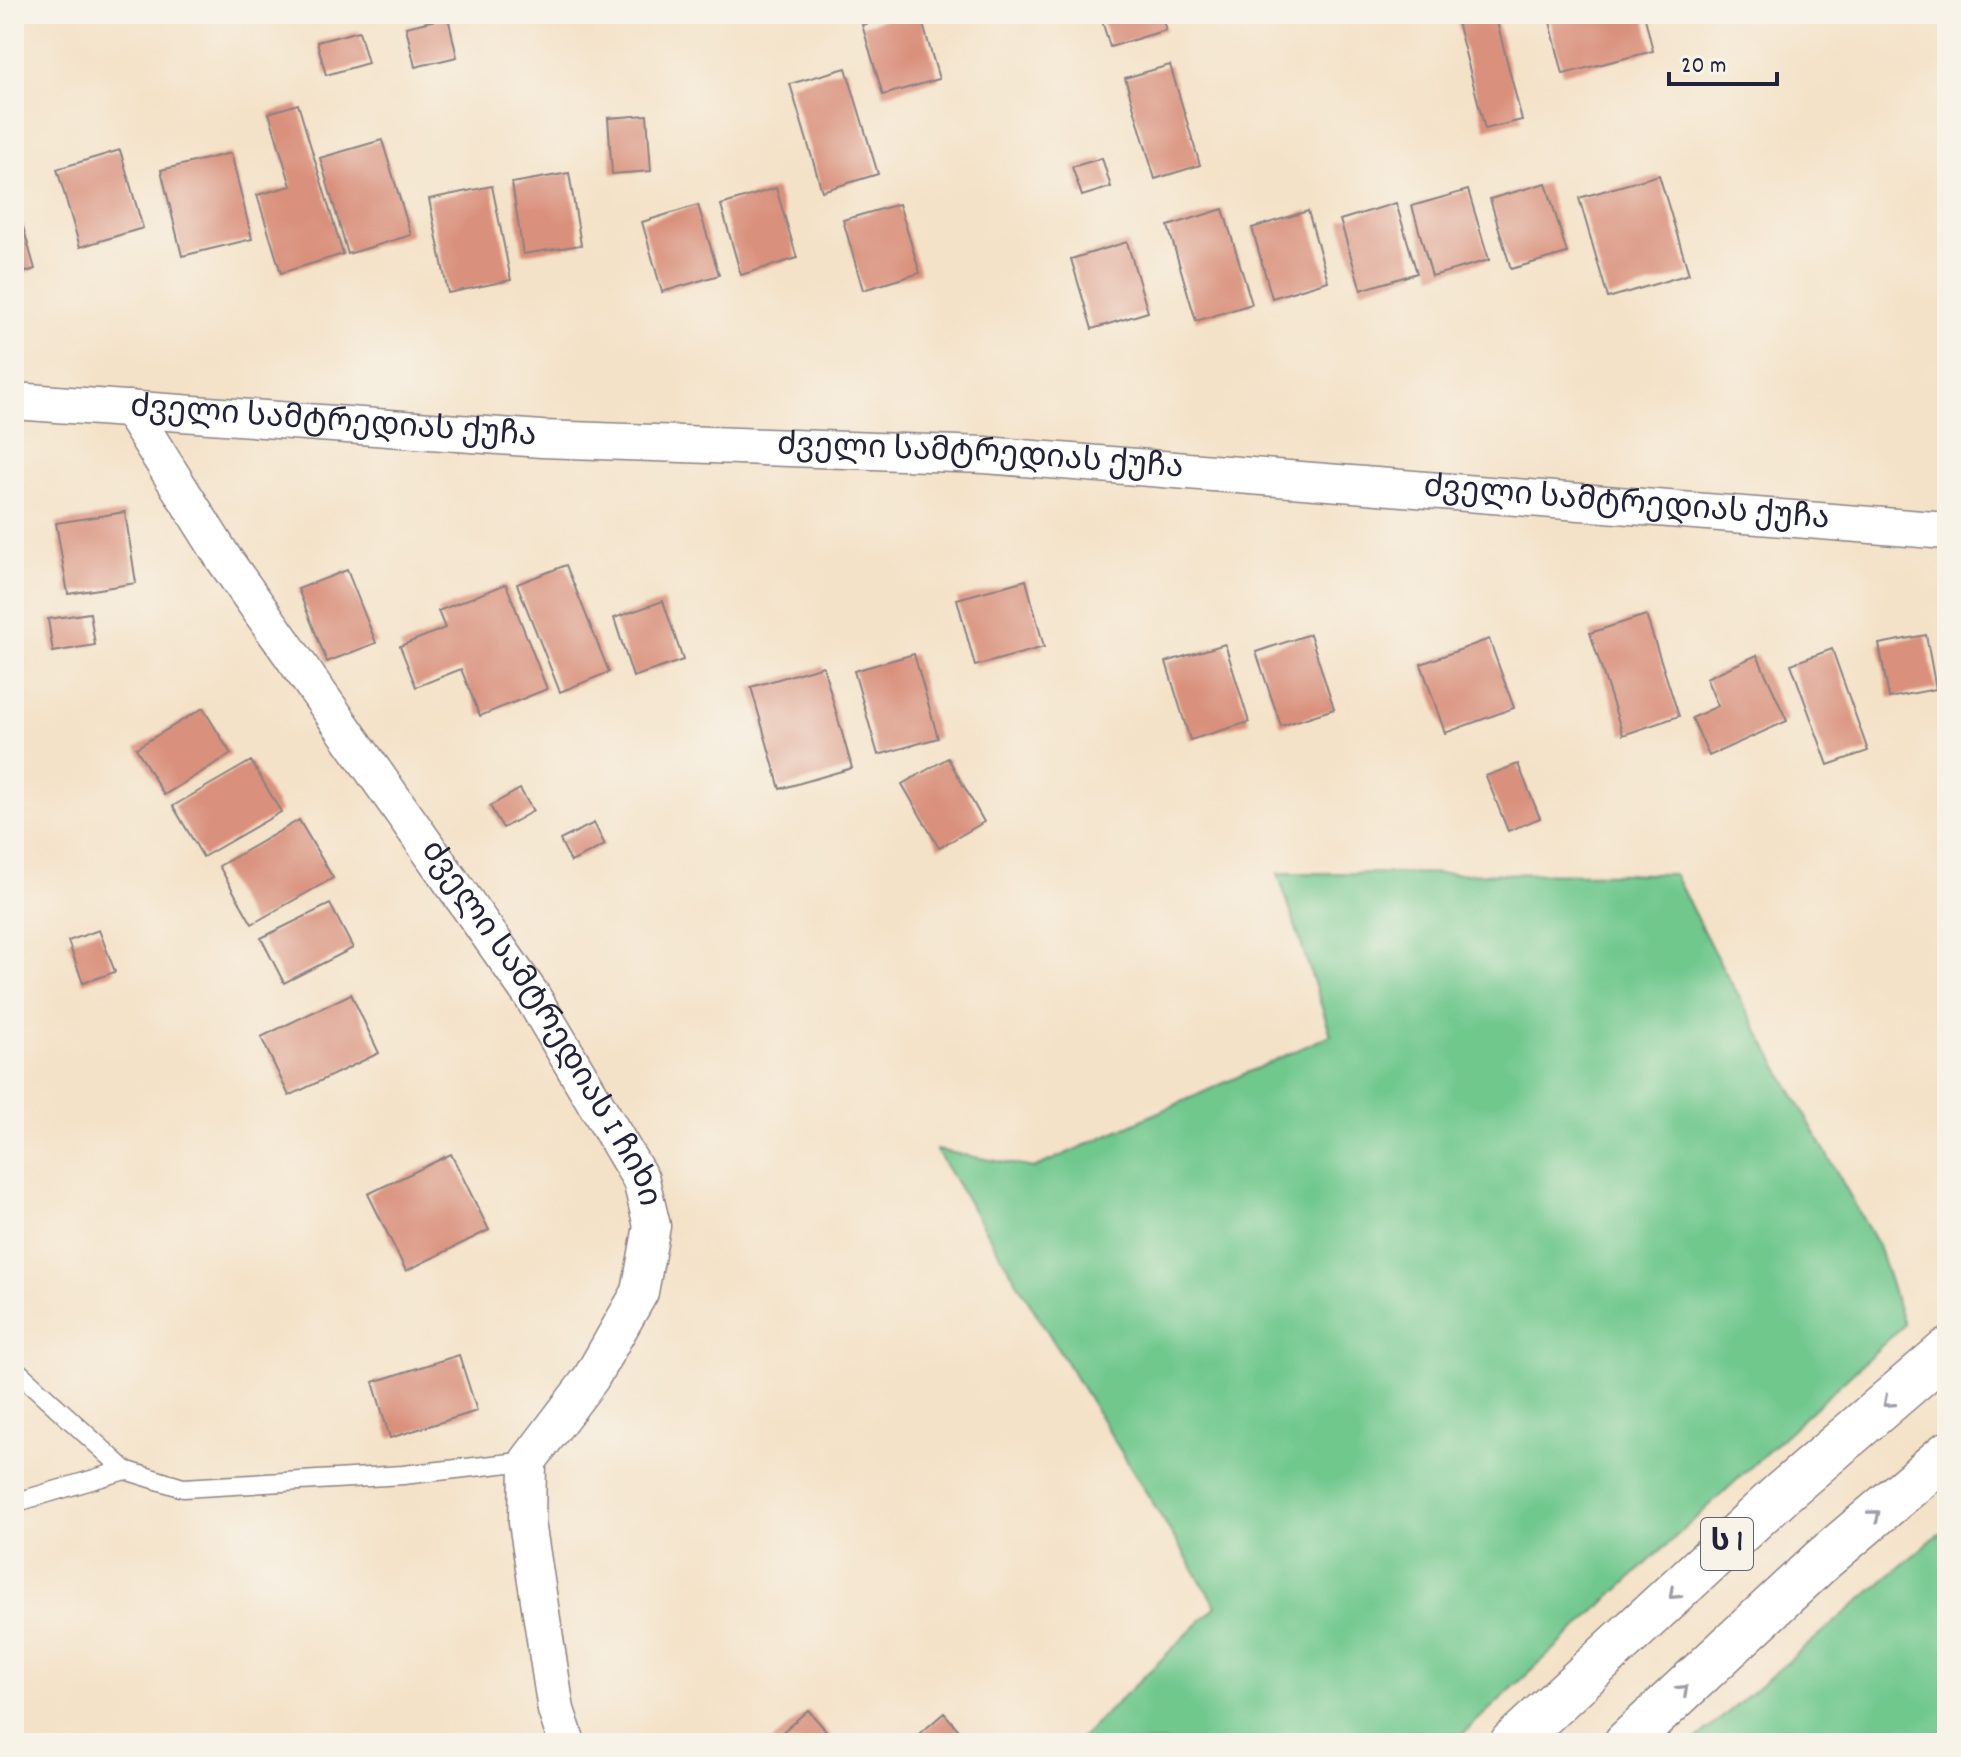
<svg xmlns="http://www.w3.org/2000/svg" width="1961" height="1757" font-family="Dekko,'Noto Sans Georgian',sans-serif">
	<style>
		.green { fill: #70c88d; stroke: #497564; stroke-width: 2 }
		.building { fill: #d9907c }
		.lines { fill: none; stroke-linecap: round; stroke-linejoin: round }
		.lane-casing { stroke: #8b8282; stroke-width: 21 }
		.street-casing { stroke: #8b8282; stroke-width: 39 }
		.highway-casing { stroke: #8b8282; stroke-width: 47 }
		.lane { stroke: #fff; stroke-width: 18 }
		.street { stroke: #fff; stroke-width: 36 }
		.highway { stroke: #fff; stroke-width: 44 }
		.oneway { stroke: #9c9ca7 }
		.labels { text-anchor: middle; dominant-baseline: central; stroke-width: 8; stroke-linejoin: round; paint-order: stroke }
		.shield { fill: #f7f3e8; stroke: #62616f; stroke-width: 2 }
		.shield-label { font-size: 30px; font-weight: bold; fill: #22223b }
		.street-label { font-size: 32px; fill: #22223b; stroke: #f7f3e8 }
	</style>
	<rect width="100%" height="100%" fill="#f7f3e8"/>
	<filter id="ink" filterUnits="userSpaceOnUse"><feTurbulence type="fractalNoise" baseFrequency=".0125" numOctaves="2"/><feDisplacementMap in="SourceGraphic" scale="16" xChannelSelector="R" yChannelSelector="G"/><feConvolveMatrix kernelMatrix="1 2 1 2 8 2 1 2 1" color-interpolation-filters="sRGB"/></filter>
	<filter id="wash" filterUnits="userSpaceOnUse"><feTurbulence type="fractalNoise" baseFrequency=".006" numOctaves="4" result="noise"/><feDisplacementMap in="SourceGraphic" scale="32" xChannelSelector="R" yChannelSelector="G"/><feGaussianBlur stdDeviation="1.8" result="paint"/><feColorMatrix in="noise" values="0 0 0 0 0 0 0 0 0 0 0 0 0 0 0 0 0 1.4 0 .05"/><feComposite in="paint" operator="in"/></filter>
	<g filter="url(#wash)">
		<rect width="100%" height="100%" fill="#f4e2c8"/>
		<!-- green -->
		<path class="green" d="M1278,873l396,1 40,78 164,294 26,79 -451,418h-377l140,-137 -280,-456 98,18 297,-133z
			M1947,1527v216h-255z"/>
		<g id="blocks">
			<!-- building -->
			<path class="building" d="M901,14h19l19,65 -56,16 -21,-70z
				M1100,14h61l5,16 -56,17z
				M1455,14h40l27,106 -37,9z
				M1548,14h96l9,37 -90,23z
				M448,17l9,40 -42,10 -9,-40z
				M359,31l9,32 -42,12 -9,-33z
				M1170,65l30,100 -45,14 -30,-101z
				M846,68l32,106 -56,17 -32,-107z
				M298,104l45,150 -62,19 -24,-78 34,-9 -22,-73z
				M647,115l4,56 -39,3 -4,-56z
				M382,140l29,95 -63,19 -28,-96z
				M120,150l23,78 -63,19 -23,-78z
				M231,153l21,86 -70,17 -21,-86z
				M1102,158l9,29 -29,9 -10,-29z
				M569,173l12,72 -58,9 -11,-71z
				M1659,175l30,99 -81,24 -29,-100z
				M1546,183l21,70 -56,16 -21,-70z
				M492,186l19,94 -63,13 -19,-94z
				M776,188l21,70 -56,17 -20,-70z
				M1468,190l21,70 -57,16 -20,-70z
				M15,199l20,70 -21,7v-76z
				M1396,203l21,70 -56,17 -21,-70z
				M899,204l21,69 -57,17 -20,-70z
				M698,205l21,70 -57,17 -20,-70z
				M1223,209l29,95 -56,17 -28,-95z
				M1308,211l20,70 -56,17 -20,-70z
				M1127,242l21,70 -56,17 -21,-70z
				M125,512l11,71 -68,11 -12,-71z
				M566,565l43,107 -49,20 -43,-108z
				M347,570l29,73 -49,19 -29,-73z
				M1026,580l18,67 -69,19 -18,-67z
				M506,584l41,105 -67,27 -19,-47 -45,18 -16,-41 45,-18 -7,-17z
				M663,601l20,59 -50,17 -19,-59z
				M90,613l5,32 -42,7 -5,-33z
				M1646,615l33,101 -56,19 -33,-102z
				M1310,634l24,75 -53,17 -25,-74z
				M1926,635l10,54 -47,9 -10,-54z
				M1489,639l25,69 -69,25 -24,-69z
				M1225,644l24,78 -59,18 -24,-78z
				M1832,649l36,102 -40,14 -37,-101z
				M914,654l24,84 -60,17 -24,-84z
				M1757,655l30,66 -78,35 -17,-38 26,-12 -12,-28z
				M823,666l29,102 -72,21 -29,-102z
				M203,708l28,46 -67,41 -28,-47z
				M948,758l36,64 -45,26 -37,-64z
				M251,761l30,51 -78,45 -30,-51z
				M1518,764l22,54 -32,13 -22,-55z
				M520,789l13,22 -30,17 -13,-22z
				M299,820l34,58 -81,46 -33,-58z
				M594,823l11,22 -34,17 -11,-22z
				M330,904l23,44 -69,35 -23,-45z
				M99,930l16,42 -32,11 -15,-42z
				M351,994l28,59 -90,43 -28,-59z
				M451,1154l38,76 -83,41 -38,-77z
				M459,1355l18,56 -87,27 -17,-56z
				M808,1710l29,33h-63l-2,-2z
				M944,1713l26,30h-61z"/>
		</g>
	</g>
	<g filter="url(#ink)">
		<use href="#blocks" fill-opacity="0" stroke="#8b8282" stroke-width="2"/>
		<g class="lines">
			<defs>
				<path id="lane" d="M14,1368l111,102
					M14,1503l111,-33 58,18 220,-13 125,-14"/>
				<g id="street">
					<path id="s1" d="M14,401l528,38 443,16 962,76"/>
					<path id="s2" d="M130,409l94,150 308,437 109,184 11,46 -12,66 -49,86 -63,83 -1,61 29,188 11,33"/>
				</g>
				<path id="highway" d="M1512,1743l270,-250 165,-142
					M1626,1743l195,-182 126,-107"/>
			</defs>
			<!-- lane casing -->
			<use href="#lane" class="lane-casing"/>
			<!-- street casing -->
			<use href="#street" class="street-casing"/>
			<!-- highway casing -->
			<use href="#highway" class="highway-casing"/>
			<!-- lane -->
			<use href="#lane" class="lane"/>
			<!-- street -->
			<use href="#street" class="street"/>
			<!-- highway -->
			<use href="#highway" class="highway"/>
		</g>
		<!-- one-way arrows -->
		<defs><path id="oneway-chevron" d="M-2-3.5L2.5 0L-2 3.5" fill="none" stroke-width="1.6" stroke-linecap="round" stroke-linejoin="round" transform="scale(2)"/></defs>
		<g class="oneway">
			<use href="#oneway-chevron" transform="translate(1888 1402) rotate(139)"/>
			<use href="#oneway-chevron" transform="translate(1875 1515) rotate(-40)"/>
			<use href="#oneway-chevron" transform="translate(1674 1594) rotate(137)"/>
			<use href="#oneway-chevron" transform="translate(1683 1690) rotate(-43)"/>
		</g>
	</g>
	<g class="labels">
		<!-- shield labels -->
		<rect class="shield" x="1701" y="1518" width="52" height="52" rx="6"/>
		<g class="shield-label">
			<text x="1727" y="1544">ს 1</text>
		</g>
		<!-- street labels -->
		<g class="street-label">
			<text stroke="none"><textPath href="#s1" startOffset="320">ძველი სამტრედიას ქუჩა</textPath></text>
			<text stroke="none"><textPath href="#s1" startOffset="968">ძველი სამტრედიას ქუჩა</textPath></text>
			<text stroke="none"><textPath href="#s1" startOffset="1616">ძველი სამტრედიას ქუჩა</textPath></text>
			<text stroke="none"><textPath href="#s2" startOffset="740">ძველი სამტრედიას I ჩიხი</textPath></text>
		</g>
	</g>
	<!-- margin -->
	<rect width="1961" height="1757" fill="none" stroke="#f7f3e8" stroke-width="48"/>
	<!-- scale -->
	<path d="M1669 72v12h108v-12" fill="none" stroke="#22223b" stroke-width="4"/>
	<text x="1681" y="72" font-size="24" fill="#22223b" stroke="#f7f3e8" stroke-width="6" paint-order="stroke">20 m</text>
</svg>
